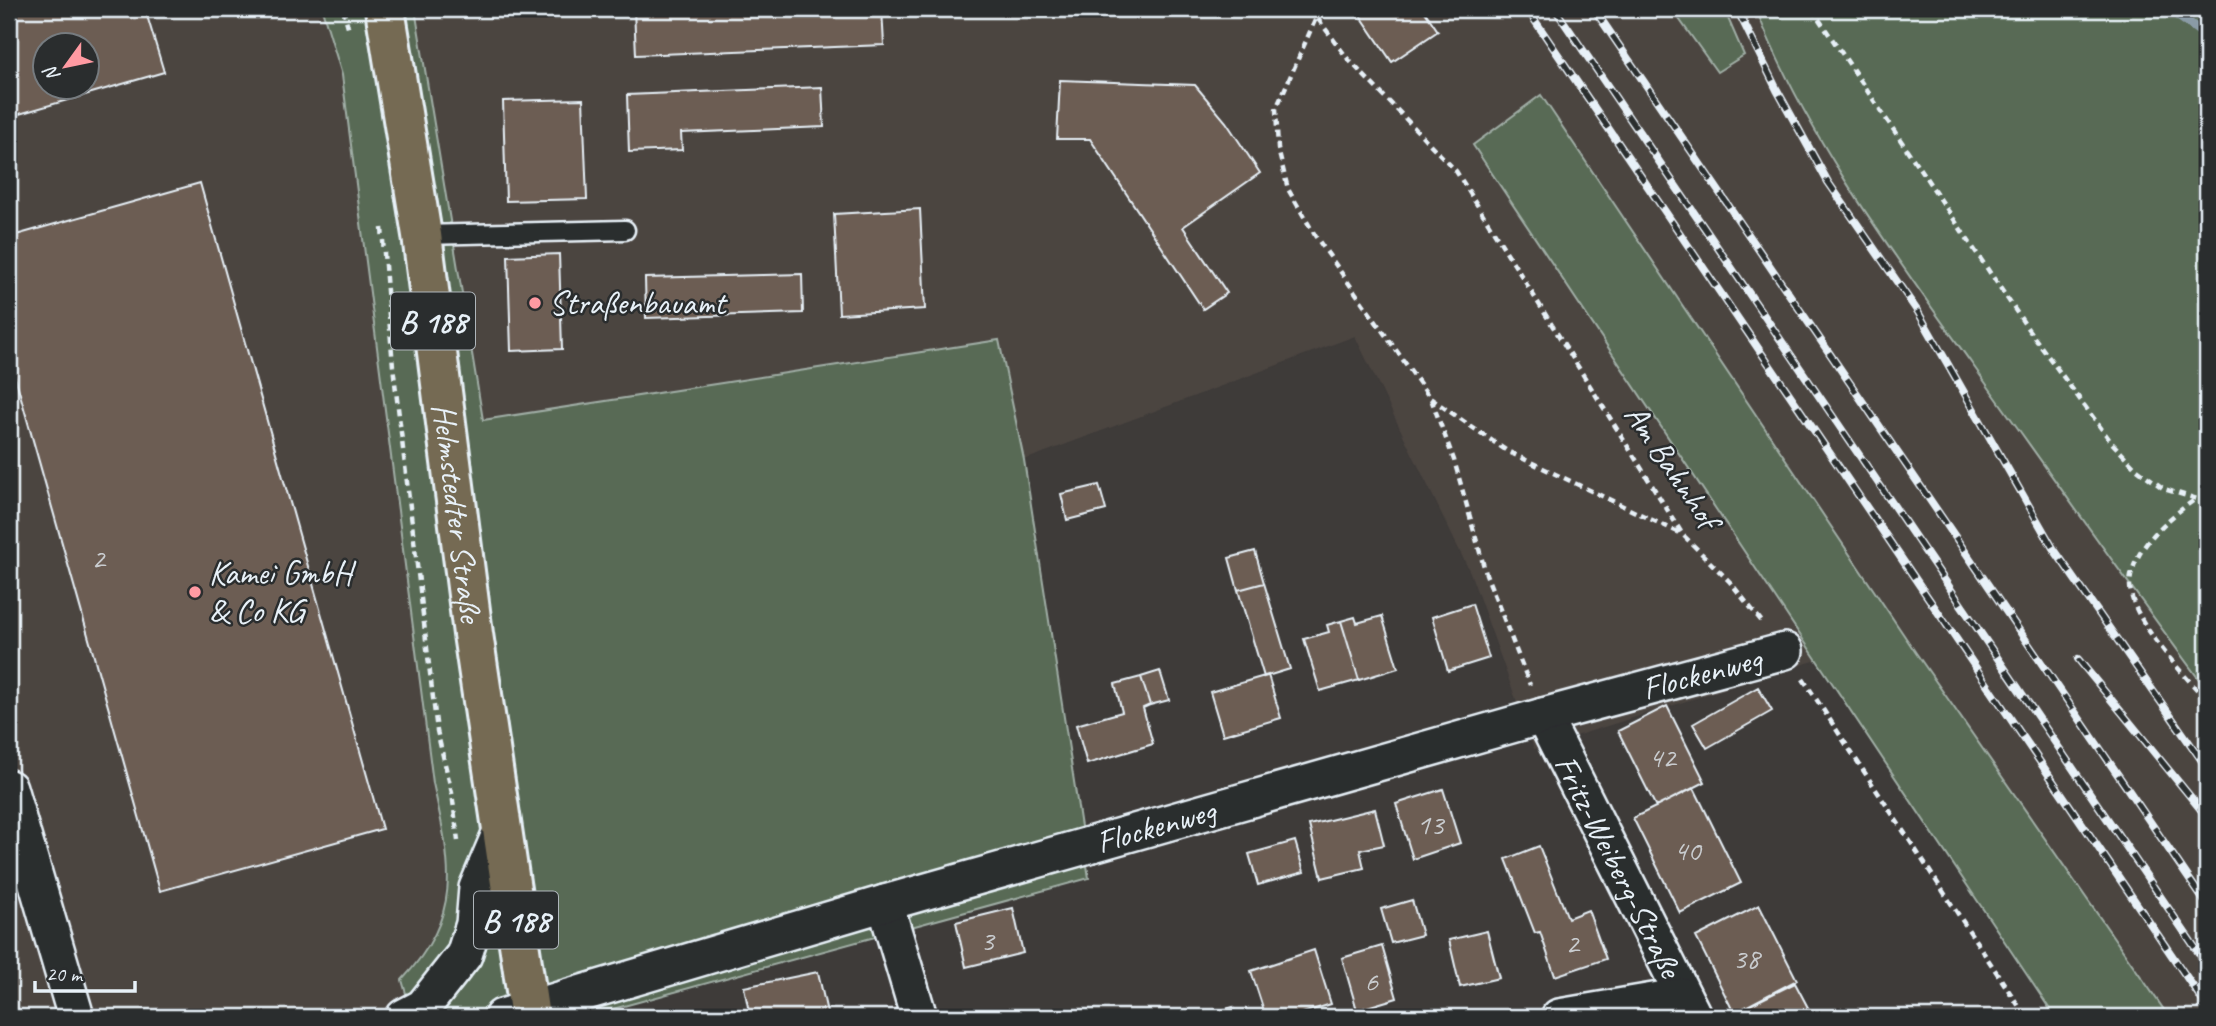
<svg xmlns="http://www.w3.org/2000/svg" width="2216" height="1026" font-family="Caveat,sans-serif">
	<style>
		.built { fill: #4c4541; fill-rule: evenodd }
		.green { fill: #586a54; stroke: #a0aea6; stroke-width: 2 }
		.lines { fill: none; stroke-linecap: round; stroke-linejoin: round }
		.stream { stroke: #8a9ba6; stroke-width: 10 }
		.building { fill: #6c5d53; stroke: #e8f1f8; stroke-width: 2; fill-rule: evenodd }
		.service-casing { stroke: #e8f1f8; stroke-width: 23 }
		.minor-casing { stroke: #e8f1f8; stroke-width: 40 }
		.primary-casing { stroke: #e8f1f8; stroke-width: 44 }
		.path { stroke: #e8f1f8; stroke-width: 4.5; stroke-dasharray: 7 5; stroke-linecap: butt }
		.service { stroke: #2a2d2e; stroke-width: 18 }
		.minor { stroke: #2a2d2e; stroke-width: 35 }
		.primary { stroke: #746b52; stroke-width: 38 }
		.rail-casing { stroke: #e8f1f8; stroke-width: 8 }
		.rail { stroke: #2a2d2e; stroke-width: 5; stroke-dasharray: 16; stroke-linecap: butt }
		.poi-dot { fill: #ff9aa2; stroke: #2a2d2e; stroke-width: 2.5 }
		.labels { text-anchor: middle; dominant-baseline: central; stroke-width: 5; stroke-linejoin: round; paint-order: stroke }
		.number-label { font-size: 30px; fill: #c9cccf }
		.shield { fill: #2a2d2e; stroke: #afb6bb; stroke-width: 2 }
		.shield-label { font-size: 32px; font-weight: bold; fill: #e8f1f8 }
		.poi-label { font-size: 33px; fill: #e8f1f8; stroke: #2a2d2e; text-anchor: start }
		.street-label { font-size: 33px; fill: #e8f1f8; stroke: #2a2d2e }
	</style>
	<rect width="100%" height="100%" fill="#3e3b39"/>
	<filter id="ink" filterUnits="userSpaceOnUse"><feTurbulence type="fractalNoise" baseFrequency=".0143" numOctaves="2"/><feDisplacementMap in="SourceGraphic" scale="14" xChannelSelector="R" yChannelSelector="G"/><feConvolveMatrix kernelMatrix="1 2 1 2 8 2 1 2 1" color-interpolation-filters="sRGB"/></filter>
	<g filter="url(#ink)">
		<!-- built -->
		<path class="built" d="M9,9h313l20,66 91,708 14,68 -3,64 -12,27 -30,38 11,37h-404zM46,46h42v42h-42z
			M415,9h1257l45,62 27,-16 -20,-46h32l13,34 39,77 59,95 340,475v327h-38l-253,-364 -442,-507 343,514 -283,89 -64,-177 -115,-236 -331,124 -25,-120 -516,80z"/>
		<!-- green -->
		<path class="green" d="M322,9h93l68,411 516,-80 25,120 65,418 -505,139h-171l-11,-37c62,-67 49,-115 31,-197l-91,-708z
			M1672,9h52l20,46 -27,17z
			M1756,9h451v681c-80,-107 -157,-217 -235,-326 -80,-112 -165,-226 -216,-355z
			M1541,95l375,558 253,364h-114l-582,-872z"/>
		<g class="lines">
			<!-- stream -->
			<path class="stream" d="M2169,9l38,27"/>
		</g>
		<!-- building -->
		<path class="building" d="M9,9h136l19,63 -155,45zM46,46h42v42h-42z
			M634,9h248l2,36 -248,10z
			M1356,9h67l15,22 -46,31z
			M1060,80l135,5 31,37 34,51 -77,54 44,66 -24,16 -113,-170h-33z
			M822,87l2,40 -143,6 1,17 -53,2 -2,-57z
			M583,99l4,100 -81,2 -3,-100z
			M200,183l182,646 -222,62 -151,-536v-118z
			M920,209l5,100 -86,5 -5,-100z
			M559,254l3,95 -51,2 -3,-95z
			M802,274l1,39 -157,5 -1,-40z
			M1099,485l7,25 -39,10 -6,-26z
			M1255,551l9,32 -26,7 -9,-32z
			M1264,583l26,86 -26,8 -26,-87z
			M1472,604l17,54 -41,13 -16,-54z
			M1382,616l16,52 -39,12 -18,-59 14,-4 2,6z
			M1341,621l18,59 -39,11 -16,-52 25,-7 -2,-7z
			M1160,671l9,29 -19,5 -9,-28z
			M1268,675l13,43 -58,17 -13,-43z
			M1141,677l9,28 -7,3 10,36 -66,20 -11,-39 46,-13 -7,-28z
			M1758,687l14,24 -65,37 -14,-24z
			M1667,706l38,76 -49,25 -38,-76z
			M1694,788l47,95 -61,30 -47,-95z
			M1443,789l17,54 -47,16 -17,-55z
			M1375,809l9,36 -24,5 4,18 -42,10 -13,-53z
			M1295,841l9,31 -46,13 -9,-31z
			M1539,846l29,72 20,-8 18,49 -51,17 -15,-44 -5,1 -29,-74z
			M1412,900l10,35 -31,8 -10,-34z
			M1759,905l38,75 -63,33 -38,-76z
			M1013,908l10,45 -57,14 -10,-45z
			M1487,931l12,47 -39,9 -11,-47z
			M1382,946l15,52 -40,12 -15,-52z
			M1314,950l17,54 -41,13h-24l-15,-46z
			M818,972l10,45h-78l-6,-30z
			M1795,983l18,34h-77l-2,-4z
			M1233,1007l3,10h-38z"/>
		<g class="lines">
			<defs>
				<path id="service" d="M422,235l203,-5"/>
				<g id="minor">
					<path id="s1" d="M1543,716l151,301"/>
					<path d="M9,788l67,229"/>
					<path d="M885,903l34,114"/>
					<path d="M404,1017l19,-10 41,-52 10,-31 3,-36 25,-59"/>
					<path id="s2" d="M502,1017l383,-114 658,-187 242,-65"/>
					<path d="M1559,1017l124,-21"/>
				</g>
				<g id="primary">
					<path id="s3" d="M385,9l37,226 51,399 57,383"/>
				</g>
			</defs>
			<!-- service casing -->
			<use href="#service" class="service-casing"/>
			<!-- minor casing -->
			<use href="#minor" class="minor-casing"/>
			<!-- primary casing -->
			<use href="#primary" class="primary-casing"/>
			<!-- path -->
			<path class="path" d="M343,9l6,21
				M1320,9l-44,100 2,40 10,40 28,48 114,161 77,53 175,83
				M1812,9l216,320 84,114 24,25 28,21 43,13
				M1318,19l30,40 108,112 227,364 47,47 33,41
				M382,228l11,138 44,365 15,62 6,48
				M1431,399l23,61 32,114 44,111
				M2193,501c-26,18 -62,49 -63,84 0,35 55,90 77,116
				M1803,679l223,338"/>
			<!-- service -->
			<use href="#service" class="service"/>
			<!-- minor -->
			<use href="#minor" class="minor"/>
			<!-- primary -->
			<use href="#primary" class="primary"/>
			<defs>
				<path id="rail" d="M1527,9l680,998
					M1555,9l652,956
					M1594,9l613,896
					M1737,9l40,81 51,92 90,130 135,236 154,220
					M2078,659l129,158"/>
			</defs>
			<!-- rail casing -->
			<use href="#rail" class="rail-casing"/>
			<!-- rail -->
			<use href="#rail" class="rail"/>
		</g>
	</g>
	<!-- markers -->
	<g class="poi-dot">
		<circle cx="535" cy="303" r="7"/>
		<circle cx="195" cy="592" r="7"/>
	</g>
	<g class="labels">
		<!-- number labels -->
		<g class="number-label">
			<text x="98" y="558">2</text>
			<text x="1662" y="757">42</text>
			<text x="1430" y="824">13</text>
			<text x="1687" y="850">40</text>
			<text x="987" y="940">3</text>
			<text x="1572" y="943">2</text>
			<text x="1746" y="958">38</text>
			<text x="1371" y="981">6</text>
		</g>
		<!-- shield labels -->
		<g class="shield">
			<rect x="391" y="292.5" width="84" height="57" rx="5"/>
			<rect x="474" y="891.5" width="84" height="57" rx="5"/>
		</g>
		<g class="shield-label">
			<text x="433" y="321">B 188</text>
			<text x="516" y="920">B 188</text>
		</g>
		<!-- poi labels -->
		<g class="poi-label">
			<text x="549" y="303">Straßenbauamt</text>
			<text x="209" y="573">Kamei GmbH<tspan x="209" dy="38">&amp; Co KG</tspan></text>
		</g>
		<!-- street labels -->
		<g class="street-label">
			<text transform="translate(1672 466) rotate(56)">Am Bahnhof</text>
			<text stroke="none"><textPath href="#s3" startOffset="509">Helmstedter Straße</textPath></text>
			<text stroke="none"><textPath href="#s2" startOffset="1248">Flockenweg</textPath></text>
			<text stroke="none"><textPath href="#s2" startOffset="681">Flockenweg</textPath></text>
			<text stroke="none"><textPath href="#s1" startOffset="168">Fritz-Weiberg-Straße</textPath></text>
		</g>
	</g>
	<!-- margin -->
	<rect width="2216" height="1026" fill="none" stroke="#2a2d2e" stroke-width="35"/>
	<rect x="18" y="18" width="2181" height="991" fill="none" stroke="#e8f1f8" stroke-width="2.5" filter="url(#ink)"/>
	<!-- north arrow -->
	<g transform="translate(66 66) rotate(237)"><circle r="33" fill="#2a2d2e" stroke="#767b7f" stroke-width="2"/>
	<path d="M0-5L12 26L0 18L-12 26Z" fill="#ff9aa2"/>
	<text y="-10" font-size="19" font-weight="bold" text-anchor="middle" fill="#e8f1f8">N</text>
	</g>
	<!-- scale -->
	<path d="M35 981v10h100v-10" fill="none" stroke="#e8f1f8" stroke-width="3.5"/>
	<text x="46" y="981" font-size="21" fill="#e8f1f8" stroke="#2a2d2e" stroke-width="5" paint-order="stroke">20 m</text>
</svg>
